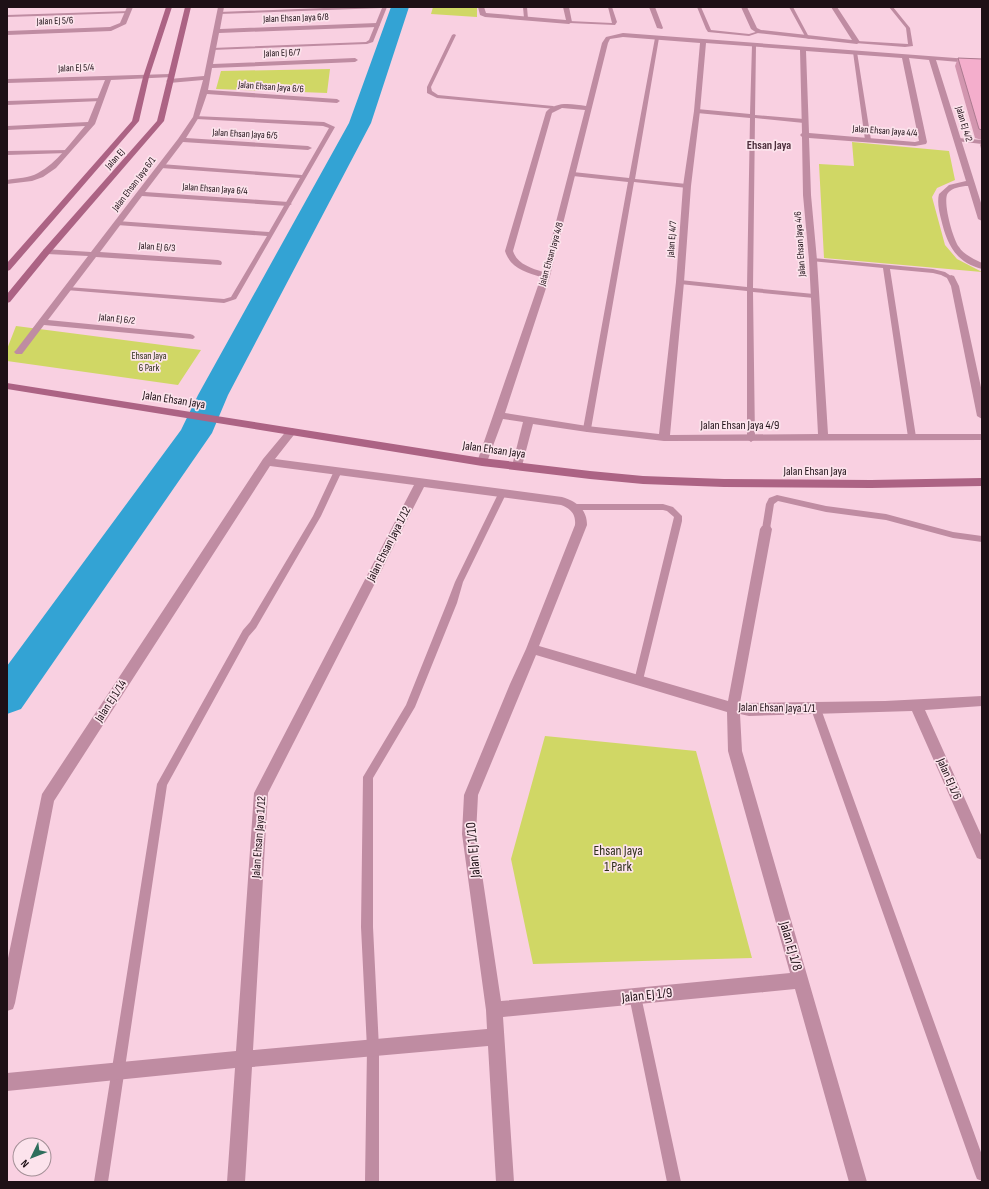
<svg xmlns="http://www.w3.org/2000/svg" width="989" height="1189" font-family="'Sofia Sans Condensed',sans-serif">
	<style>
		.green { fill: #d0d765 }
		.lines { fill: none; stroke-linecap: round; stroke-linejoin: round }
		.river { fill: #33a3d4; fill-rule: evenodd }
		.lane { fill: #bf8ca2; fill-rule: evenodd }
		.street { fill: #bf8ca2; fill-rule: evenodd }
		.secondary { fill: #ac6384; fill-rule: evenodd }
		.wall { fill: #d296af }
		.building { fill: #f4aecc; stroke: #ab7a8f }
		.labels { text-anchor: middle; dominant-baseline: central; stroke-width: 3.5; stroke-linejoin: round; paint-order: stroke }
		.far-street-label { font-size: 10px; fill: #1e1016; stroke: #fce3ec }
		.far-park-label { font-size: 10px; fill: #2d2e19; stroke: #fce3ec }
		.far-quarter-label { font-size: 12px; font-weight: bold; fill: #4c2d3b; stroke: #fce3ec }
		.street-label { font-size: 12px; fill: #1e1016; stroke: #fce3ec }
		.near-street-label { font-size: 14px; fill: #1e1016; stroke: #fce3ec }
		.near-park-label { font-size: 14px; fill: #2d2e19; stroke: #fce3ec }
	</style>
	<rect width="100%" height="100%" fill="#f9d0e1"/>
	<!-- green -->
	<path class="green" d="M433,7h44v10l-46,-3z
		M330,69l-3,24 -111,-4 5,-18z
		M852,142l97,9 6,29 -18,8 -5,9 13,48 12,14 25,13 -158,-14 -5,-94 35,2z
		M16,326l185,24 -23,35 -171,-24v-12z
		M545,736l151,15 56,207 -219,6 -22,-105z"/>
	<g class="lines">
		<!-- river -->
		<path class="river" d="M391,7h18l-38,116 -143,272 -16,38 -191,276 -14,5v-48l174,-236 17,-35 151,-272z"/>
		<!-- lane -->
		<path class="lane" d="M349,7h38l-14,35 -6,2 -155,6 -2,-1 2,-1 154,-6 3,-2 13,-32 -163,6 -2,-1 2,-1z
			M523,7h4l1,12 -4,-1z
			M608,7h4l5,15 -2,3 -46,-2 -2,-1 2,-1 43,2z
			M697,7h4l10,23 38,4 10,-3 2,1 -12,4 -41,-4 -2,-3z
			M789,7h4l17,32 -4,-1z
			M889,7h4l17,21 3,18 -8,1 -50,-4 2,-2 51,3 -2,-16z
			M130,11l-2,2 -121,4v-2z
			M454,34l2,1 -25,52 1,4 6,4 115,11 3,2 -1,1 -118,-11 -10,-5v-6l25,-52z
			M657,37l2,1 -24,141 52,5 3,2 -3,2 -53,-6 -43,247 -4,3 -4,-3 45,-247 -55,-6 -3,-2 3,-2 56,6 26,-140z
			M754,44l2,1 -1,70 49,4 3,2 -3,2 -49,-5 -2,170 61,6 3,2 -3,2 -61,-6 2,147 -4,3 -4,-3v-148l-67,-7 -3,-2 3,-2 67,7 3,-169 -53,-5 -3,-2 3,-2 53,5 2,-69z
			M855,51l2,1 14,88 -3,2 -3,-2 -12,-88z
			M103,98v2l-2,1 -94,4v-4z
			M194,116l130,6 11,5 -99,172 -12,4 -158,-13v-2l2,-1 156,12 7,-2 36,-61 -150,-11 -3,-2 3,-2 152,11 31,-54 -139,-10 -3,-2 3,-2 141,11 27,-47 -6,-2 -127,-7 -2,-1z
			M958,138l24,2v4l-26,-3v-2z
			M69,150l1,1 -3,2 -60,2v-4z
			M813,258l120,11 12,3 9,6 -3,2 -10,-5 -8,-2 -43,-4 26,168 -1,2h-6l-1,-2 -25,-169 -72,-7v-2z
			M338,468l4,3 -21,45 -65,112 -7,8 -82,149 -59,397h-14l63,-398 86,-154 7,-8 63,-106 21,-45z
			M502,491l4,3 -43,88 -6,21 -42,104 -42,71v149l6,121v134h-14l2,-134 -6,-121 2,-150 43,-72 41,-102 8,-21 43,-88z
			M777,495l49,11 60,8 67,18 29,4v6l-29,-4 -67,-18 -60,-8 -48,-11 -4,3 -4,25 -4,3 -3,-1 -1,-2 4,-25 3,-6z
			M576,504h87l10,3 9,9v5l-40,163 -3,1 -3,-1 -2,-3 40,-164 -7,-6 -4,-1h-87l-4,-3z
			M816,705l4,1 1,3 161,446v26l-5,-2 -2,-5 -164,-465 1,-3z
			M635,990l4,2 2,4 40,186h-14l-38,-186 2,-4z"/>
		<!-- street -->
		<path class="street" d="M127,7h6l-7,17 -15,7 -104,4v-4l103,-4 10,-4z
			M218,7h6l-4,22 157,-6 3,2 -3,2 -158,6 -6,31 142,-6 3,2 -3,2 -143,6 -4,22 129,9 3,2 -3,2 -130,-9 -8,23 -13,21 122,8 4,2 -4,2 -125,-8 -38,50 143,10 4,2 -4,2 -146,-10 -42,56 118,8 3,1 1,2 -1,2 -125,-8 -48,63 142,14 3,1 2,2 -2,2 -149,-14 -22,29h-6l-2,-2 2,-2 72,-94 -41,-2 -3,-1 -1,-2 1,-2 47,3 87,-113 15,-22 10,-37 -34,3 -3,-2 3,-2 35,-3z
			M478,7h6l2,6 80,7 -3,-13h6l3,15 -3,2 -84,-7 -5,-2z
			M649,7h6l8,21 -1,1 -5,-1z
			M741,7h6l10,21 4,2 91,10 -21,-33h6l23,35 -3,2 -100,-11 -6,-4z
			M623,33l359,27v4l-46,-4 46,146v15l-4,-2 -10,-33c-7,0 -16,2 -20,7 -6,7 5,47 11,54 5,8 15,12 23,16v6c-27,-7 -35,-25 -41,-50 -2,-8 -4,-17 -2,-25l10,-9 17,-4 -37,-121 -20,-2 18,84 -1,2 -11,2 -106,-8 2,57 6,65 11,174h154v6l-318,1 -77,-9 -54,-8 -11,42 -1,3h-8l-1,-3 11,-44 -20,-3 -16,43 -1,3h-8l-1,-3 64,-185c-15,-5 -31,-9 -36,-26l41,-139c10,-11 26,-8 40,-6l16,-63 4,-6zM623,37l77,6 -6,68 -11,75 -7,96 -17,152 -72,-8 -82,-13 45,-137 58,-233 2,-4zM706,43l94,7 2,83 -2,2 2,2 1,58 6,65 9,174 -148,1 14,-153 7,-96 9,-75zM806,51l96,7 17,83 -4,1 -106,-9zM562,108l23,2 -42,162c-12,-4 -26,-8 -30,-21l39,-138z
			M170,74l3,2 -1,1 -61,3 -16,44 -39,44 -13,9 -11,4 -25,3v-4c10,-2 22,-2 31,-7 19,-10 33,-31 47,-47l-78,4v-4l81,-4 17,-42 -98,3v-4z
			M951,275l3,1 5,10 23,106v27l-5,-3 -26,-130 -4,-8z
			M292,428l5,3 -22,28 287,38c14,4 25,12 25,28l-48,121 189,55 32,-172 2,-3h8l2,3 -32,174 145,-2 97,-5v10l-57,4 57,127v23l-5,-2 -65,-147 -163,5 -9,-2 2,37 125,431h-18l-54,-193 -292,28 11,165h-18l-8,-136 -236,21 -7,115h-18l8,-114 -228,23v-18l229,-22 18,-258 160,-308 -144,-19 -216,335 -39,202 -2,6 -6,2v-48l35,-169 221,-335 25,-30zM424,487l137,18c10,4 15,9 14,20l-49,124 -16,35 -46,111 -2,39 24,176 1,19 -234,21 15,-257zM536,655l191,57 1,39 62,222 -289,28 -25,-167 2,-39z"/>
		<!-- secondary -->
		<path class="secondary" d="M166,7h6l-23,70 -10,44 -129,149 -3,1v-8l125,-142 11,-44z
			M185,7h6l-27,114 -114,132 -40,49 -3,1v-9l37,-45 113,-128z
			M7,383l475,75 108,13 53,5 81,3 147,1 111,-2v8l-111,2 -147,-1 -81,-3 -53,-5 -108,-13 -475,-77z"/>
	</g>
	<!-- wall -->
	<path class="wall" d="M958,58l24,1v81l-7,-2 -20,-72z
		M982,141v11l-2,-7z"/>
	<!-- building -->
	<path class="building" d="M958,58l24,1v71l-3,-1z"/>
	<g class="labels">
		<!-- far-street labels -->
		<g class="far-street-label">
			<text transform="translate(296 18) rotate(-2)">Jalan Ehsan Jaya 6/8</text>
			<text transform="translate(55 21) rotate(-2)">Jalan EJ 5/6</text>
			<text transform="translate(282 53) rotate(-2)">Jalan EJ 6/7</text>
			<text transform="translate(76 68) rotate(-2)">Jalan EJ 5/4</text>
			<text transform="translate(271 87) rotate(4)">Jalan Ehsan Jaya 6/6</text>
			<text transform="translate(964 124) rotate(73)">Jalan EJ 4/2</text>
			<text transform="translate(885 131) rotate(4)">Jalan Ehsan Jaya 4/4</text>
			<text transform="translate(245 134) rotate(3)">Jalan Ehsan Jaya 6/5</text>
			<text transform="translate(115 159) rotate(-48)">Jalan EJ</text>
			<text transform="translate(134 184) rotate(-53)">Jalan Ehsan Jaya 6/1</text>
			<text transform="translate(215 189) rotate(4)">Jalan Ehsan Jaya 6/4</text>
			<text transform="translate(672 239) rotate(-86)">Jalan EJ 4/7</text>
			<text transform="translate(800 244) rotate(-94)">Jalan Ehsan Jaya 4/6</text>
			<text transform="translate(157 247) rotate(4)">Jalan EJ 6/3</text>
			<text transform="translate(551 254) rotate(-74)">Jalan Ehsan Jaya 4/8</text>
			<text transform="translate(117 319) rotate(6)">Jalan EJ 6/2</text>
		</g>
		<!-- far-park labels -->
		<g class="far-park-label">
			<text x="149" y="356">Ehsan Jaya<tspan x="149" dy="12">6 Park</tspan></text>
		</g>
		<!-- far-quarter labels -->
		<g class="far-quarter-label">
			<text x="769" y="145">Ehsan Jaya</text>
		</g>
		<!-- street labels -->
		<g class="street-label">
			<text transform="translate(174 400) rotate(9)">Jalan Ehsan Jaya</text>
			<text x="740" y="425">Jalan Ehsan Jaya 4/9</text>
			<text transform="translate(494 450) rotate(8)">Jalan Ehsan Jaya</text>
			<text x="815" y="471">Jalan Ehsan Jaya</text>
			<text transform="translate(389 544) rotate(-63)">Jalan Ehsan Jaya 1/12</text>
			<text transform="translate(111 701) rotate(-57)">Jalan EJ 1/14</text>
			<text transform="translate(777 708) rotate(1)">Jalan Ehsan Jaya 1/1</text>
			<text transform="translate(949 779) rotate(66)">Jalan EJ 1/6</text>
			<text transform="translate(259 837) rotate(-86)">Jalan Ehsan Jaya 1/12</text>
		</g>
		<!-- near-street labels -->
		<g class="near-street-label">
			<text transform="translate(473 850) rotate(-95)">Jalan EJ 1/10</text>
			<text transform="translate(791 946) rotate(74)">Jalan EJ 1/8</text>
			<text transform="translate(647 995) rotate(-6)">Jalan EJ 1/9</text>
		</g>
		<!-- near-park labels -->
		<g class="near-park-label">
			<text x="618" y="850">Ehsan Jaya<tspan x="618" dy="16">1 Park</tspan></text>
		</g>
	</g>
	<!-- border -->
	<rect width="989" height="1189" fill="none" stroke="#1e1016" stroke-width="16"/>
	<!-- north arrow -->
	<g transform="translate(32 1157) rotate(227)"><circle r="19" fill="#fce3ec" stroke="#a38f96"/>
	<path d="M0-3L7 15L0 10L-7 15Z" fill="#2e6e5c"/>
	<text y="-6" font-size="11" font-weight="bold" text-anchor="middle" fill="#1e1016">N</text>
	</g>
</svg>
